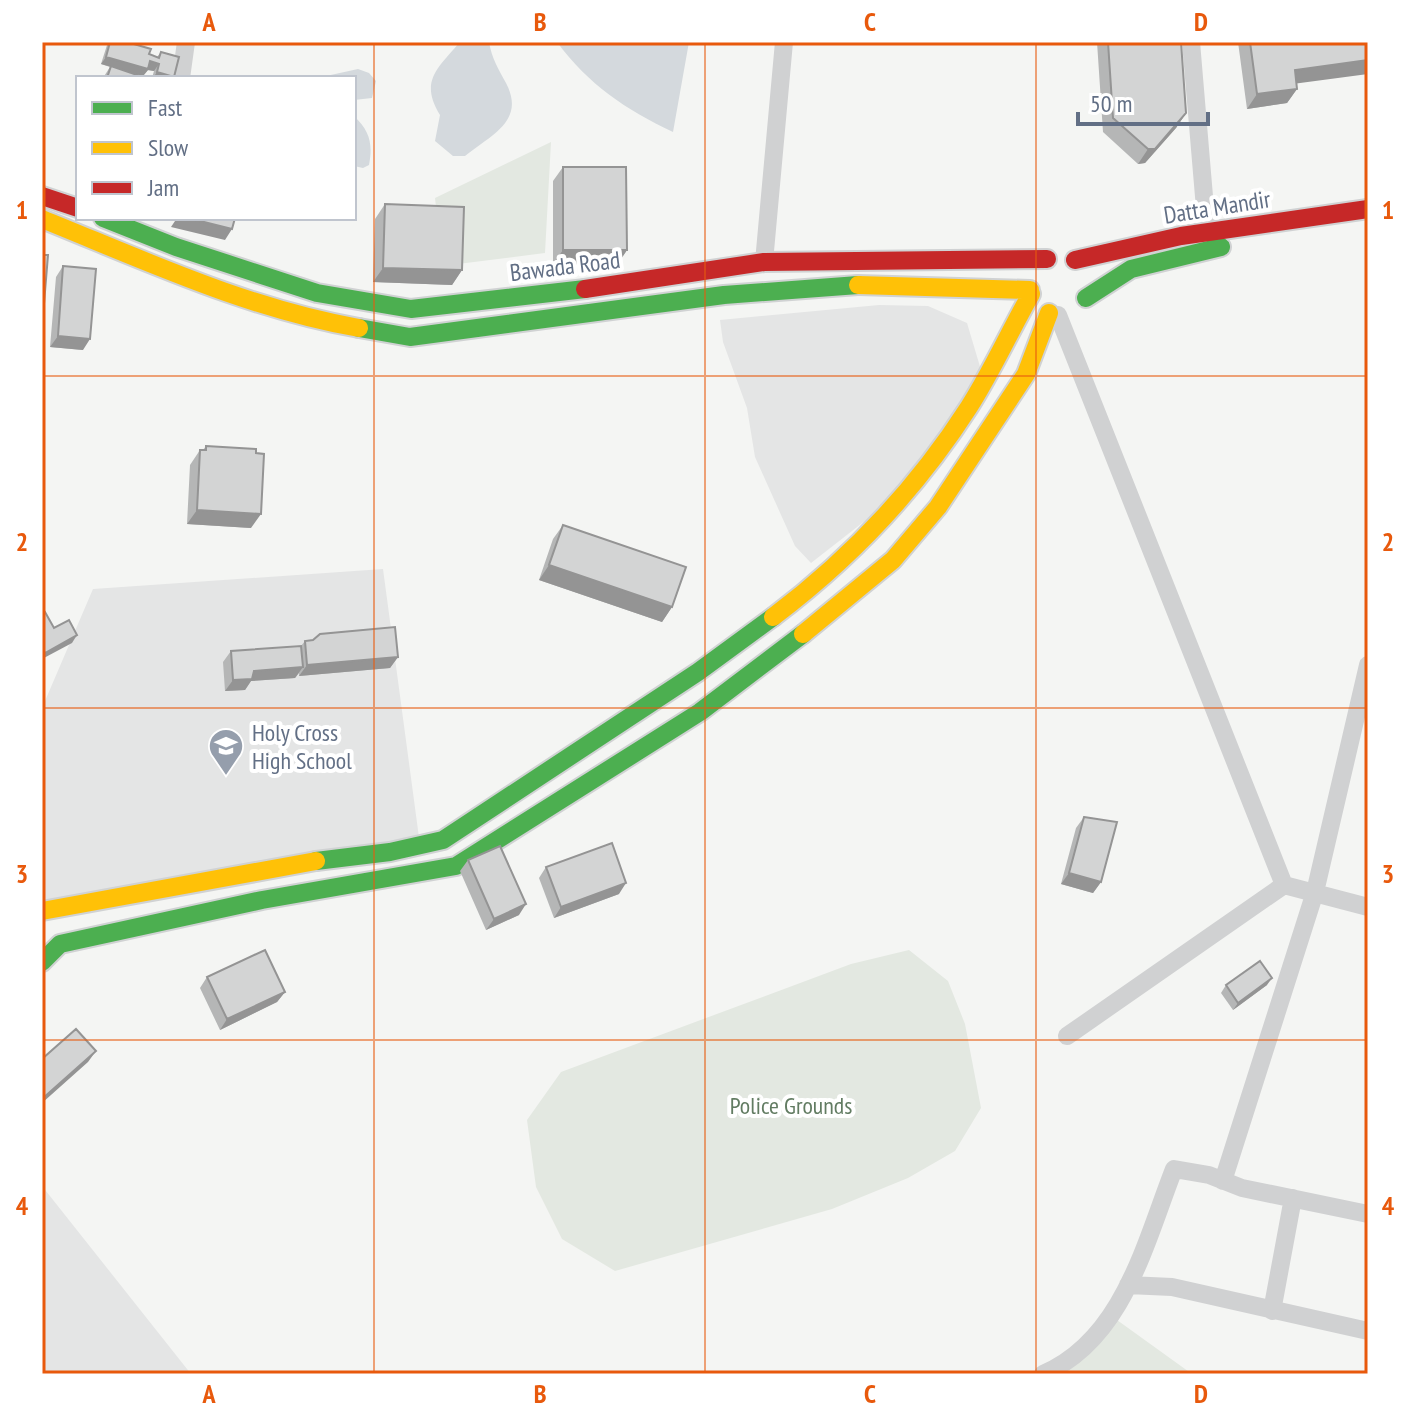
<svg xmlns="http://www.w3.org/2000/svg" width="1410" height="1416" font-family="'PT Sans Narrow',sans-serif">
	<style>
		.built { fill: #e4e5e5 }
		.green { fill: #e3e8e1 }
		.water { fill: #d4d9dd }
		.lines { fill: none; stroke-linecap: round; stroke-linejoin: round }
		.fast-casing { stroke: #d0d2d3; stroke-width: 22 }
		.slow-casing { stroke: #d0d2d3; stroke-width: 22 }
		.jam-casing { stroke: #d0d2d3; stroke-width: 22 }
		.street { stroke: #d0d1d2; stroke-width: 18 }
		.fast { stroke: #4caf50; stroke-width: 18 }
		.slow { stroke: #ffc107; stroke-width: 18 }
		.jam { stroke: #c62828; stroke-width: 18 }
		.wall { fill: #b5b6b6 }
		.shaded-wall { fill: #949494 }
		.building { fill: #d3d4d4; stroke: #949494; stroke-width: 2 }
		.grid { fill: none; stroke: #e8590c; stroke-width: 2; stroke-opacity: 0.55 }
		.labels { text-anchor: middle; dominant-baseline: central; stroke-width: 8; stroke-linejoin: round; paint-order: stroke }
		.street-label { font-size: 24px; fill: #626f85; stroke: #fff }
		.poi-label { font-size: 24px; fill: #626f85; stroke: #fff; text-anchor: start }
		.park-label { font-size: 24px; fill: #627c62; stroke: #fff }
		.neatline { fill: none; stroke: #e8590c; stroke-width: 3 }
		.grid-label { font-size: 26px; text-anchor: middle; font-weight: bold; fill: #e8590c }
	</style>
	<rect width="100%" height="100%" fill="#f4f5f3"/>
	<!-- built -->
	<path class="built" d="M879,305l49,1 39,17 17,57 -109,133 -64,50 -16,-17 -40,-89 -8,-49 -24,-66 -3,-22z
		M383,569l37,276 -378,63v-200l51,-119z
		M42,1186l149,188h-149z"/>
	<!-- green -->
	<path class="green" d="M551,142l-6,111 -87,11 -21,-48 -2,-18z
		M909,950l39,31 17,43 16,84 -26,43 -47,27 -76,31 -217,62 -53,-32 -26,-52 -9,-67 34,-48 290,-108z
		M1117,1320l75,54h-147z"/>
	<!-- water -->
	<path class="water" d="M460,42h29c3,17 9,26 17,41 20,38 -15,52 -41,73h-12l-18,-15 5,-26c-21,-34 -2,-47 20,-73z
		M557,42h132l-16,90c-47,-22 -85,-48 -116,-90z
		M358,69l11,4 7,8 -4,17 -18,2v-22h-37z
		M354,116c16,15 19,28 15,49l-6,3 -9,-2z"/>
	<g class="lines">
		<defs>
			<path id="fast" d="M103,218l73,29 141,46 94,16 174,-20
				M1086,298l45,-29 90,-22
				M359,328l51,9 314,-42 134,-10
				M316,861l74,-9 53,-12 255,-168 75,-55
				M42,962l18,-18 202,-44 194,-34 244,-154 103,-78"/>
			<path id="slow" d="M42,219c104,42 207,90 317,109
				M858,285l172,5
				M773,617c77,-58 144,-129 196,-210 23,-36 41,-76 62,-113
				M803,634l90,-74 45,-53 88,-133 23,-61
				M42,911l274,-50"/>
			<path id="jam" d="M42,196l36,12
				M1075,260l106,-24 187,-27
				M585,289l179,-27 283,-3"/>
		</defs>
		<!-- fast casing -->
		<use href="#fast" class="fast-casing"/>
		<!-- slow casing -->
		<use href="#slow" class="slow-casing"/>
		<!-- jam casing -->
		<use href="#jam" class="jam-casing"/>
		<!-- street -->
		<path class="street" d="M1191,42l16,190
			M181,78l5,-36
			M764,262l20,-220
			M1058,315l226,570
			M1067,1036l217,-151 84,22
			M1223,1181l92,-289 53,-227
			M1128,1285l44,2 196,44
			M1272,1311l21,-113
			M1043,1374c80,-34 102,-131 131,-205l35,6 33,13 126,26"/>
		<!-- fast -->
		<use href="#fast" class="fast"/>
		<!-- slow -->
		<use href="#slow" class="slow"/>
		<!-- jam -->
		<use href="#jam" class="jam"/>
	</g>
	<!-- wall -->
	<path class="wall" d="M108,42h19l22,12 8,3 4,-5 12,26h-21l2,-7 -6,-1 -5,6 3,2h-43l7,-11 -9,-3z
		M1097,42h84l5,71 -10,15 -31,35 -7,1 -35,-32z
		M1238,42h130l-71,41v6l-10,14 -40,6z
		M563,167l64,83 -10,15 -64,-1v-83z
		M385,204l77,66 -10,15 -79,-3 2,-63z
		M63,266l20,84 -33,-3 6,-70z
		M206,446l45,82 -64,-4 3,-59 10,-15h3z
		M563,525l109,82 -10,15 -123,-42 14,-41z
		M305,641l93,16 -8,11 -91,8v-3l-4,5 -44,3 -6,9 -20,1 -2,-29 8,-11 70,-5z
		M1084,817l17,65 -8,11 -32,-9 15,-56z
		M468,860l51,55 -33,15 -26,-59z
		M546,867l73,27 -65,24 -15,-40z
		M207,977l78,15 -8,10 -57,28 -20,-42z
		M1226,985h41l-34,25 -12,-17z"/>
	<!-- shaded-wall -->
	<path class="shaded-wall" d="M106,57l44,4 9,3 -5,7 -6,-1 -5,6 -42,-12z
		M1368,60v14l-83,11 10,-15z
		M157,72l17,5 -1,1h-20z
		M1297,89l-10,14 -40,6 10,-15z
		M1186,113l-10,15 -31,35 -7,1 10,-15z
		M177,218h11l44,11 -7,11 -54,-13z
		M563,250h64l-10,15 -64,-1z
		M383,268l79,2 -10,15 -79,-3z
		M58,336l32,3 -7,11 -33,-3z
		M197,510l64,4 -10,14 -64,-4z
		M549,565l123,42 -10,15 -123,-42z
		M77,635l-5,8 -30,16 3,-6z
		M398,657l-8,11 -91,8 8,-11z
		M303,667l-8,11 -44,3 -6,9 -20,1 8,-11 21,-9z
		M1069,873l32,9 -8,11 -32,-9z
		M626,883l-7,11 -65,24 7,-11z
		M526,904l-7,11 -33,15 8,-11z
		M1272,978l-5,7 -34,25 5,-7z
		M285,992l-8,10 -57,28 7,-11z
		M96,1051l-8,11 -46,41v-4z"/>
	<!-- building -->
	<path class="building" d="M110,42h17l24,7 -2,5 10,4 2,-6 18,5 -5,20 -17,-5 2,-8 -9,-3 -2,8 -42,-12z
		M1108,42h73l5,71 -31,36h-7l-35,-31z
		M1250,42h118v18l-73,10 2,19 -40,5z
		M111,66l35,12h-39z
		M563,167h63l1,83h-64z
		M385,204l79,3 -2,63 -79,-2z
		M188,218h47l-3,11z
		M42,255h6l-5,61h-1z
		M63,266l33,3 -6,70 -32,-3z
		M206,446l50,3v4l8,1 -3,60 -64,-4 3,-60h6z
		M563,525l123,42 -14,40 -123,-42z
		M45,612l9,16 15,-8 8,15 -32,18 -3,-6v-34z
		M395,627l3,30 -91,8 -2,-24 8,-1 7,-6z
		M301,646l2,21 -49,4 -2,8 -19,1 -2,-29z
		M1084,817l33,5 -16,60 -32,-9z
		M612,843l14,40 -65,24 -15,-40z
		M500,846l26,58 -32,15 -26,-59z
		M265,950l20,42 -58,27 -20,-42z
		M1260,961l12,17 -34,25 -12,-18z
		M76,1029l20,22 -54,48v-40z"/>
	<!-- grid -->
	<path class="grid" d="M374,42v1332M705,42v1332M1036,42v1332M42,376h1326M42,708h1326M42,1040h1326"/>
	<!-- icons -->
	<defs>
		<symbol id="school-pin" viewBox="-11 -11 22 30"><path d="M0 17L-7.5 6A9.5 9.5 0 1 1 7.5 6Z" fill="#959eac" stroke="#fff"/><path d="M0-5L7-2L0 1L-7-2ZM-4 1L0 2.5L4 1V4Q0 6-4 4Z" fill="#fff"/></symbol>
	</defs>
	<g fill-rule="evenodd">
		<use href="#school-pin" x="206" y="726" width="40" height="54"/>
	</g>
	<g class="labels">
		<!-- street labels -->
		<g class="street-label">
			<text transform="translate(1217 207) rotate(-9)">Datta Mandir</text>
			<text transform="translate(565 266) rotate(-7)">Bawada Road</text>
		</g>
		<!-- poi labels -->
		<g class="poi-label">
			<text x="252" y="732">Holy Cross<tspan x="252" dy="28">High School</tspan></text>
		</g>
		<!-- park labels -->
		<g class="park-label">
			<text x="791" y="1105">Police Grounds</text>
		</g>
	</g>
	<!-- border -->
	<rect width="1410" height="1416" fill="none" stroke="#ffffff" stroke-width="88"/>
	<!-- legend -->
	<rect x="76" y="76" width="280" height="144" fill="#ffffff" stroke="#c0c5ce" stroke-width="2"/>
	<rect x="92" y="102" width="40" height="12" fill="#4caf50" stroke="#c0c5ce" stroke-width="2"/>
	<text x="148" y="116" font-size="24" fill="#626f85">Fast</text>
	<rect x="92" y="142" width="40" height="12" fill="#ffc107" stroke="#c0c5ce" stroke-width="2"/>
	<text x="148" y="156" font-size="24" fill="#626f85">Slow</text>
	<rect x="92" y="182" width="40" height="12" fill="#c62828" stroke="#c0c5ce" stroke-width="2"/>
	<text x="148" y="196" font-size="24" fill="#626f85">Jam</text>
	<!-- scale -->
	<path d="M1078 112v12h130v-12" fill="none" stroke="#626f85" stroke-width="4"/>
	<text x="1090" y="112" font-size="24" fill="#626f85" stroke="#ffffff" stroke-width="6" paint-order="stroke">50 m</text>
	<rect x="44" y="44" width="1322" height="1328" class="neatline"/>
	<g class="grid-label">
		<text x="209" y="31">A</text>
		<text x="540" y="31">B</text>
		<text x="870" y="31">C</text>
		<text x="1201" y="31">D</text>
		<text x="22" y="219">1</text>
		<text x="1388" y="219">1</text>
		<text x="22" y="551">2</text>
		<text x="1388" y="551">2</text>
		<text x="22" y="883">3</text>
		<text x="1388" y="883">3</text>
		<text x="22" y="1215">4</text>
		<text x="1388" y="1215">4</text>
		<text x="209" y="1403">A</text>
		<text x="540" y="1403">B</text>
		<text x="870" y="1403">C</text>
		<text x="1201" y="1403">D</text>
	</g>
</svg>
